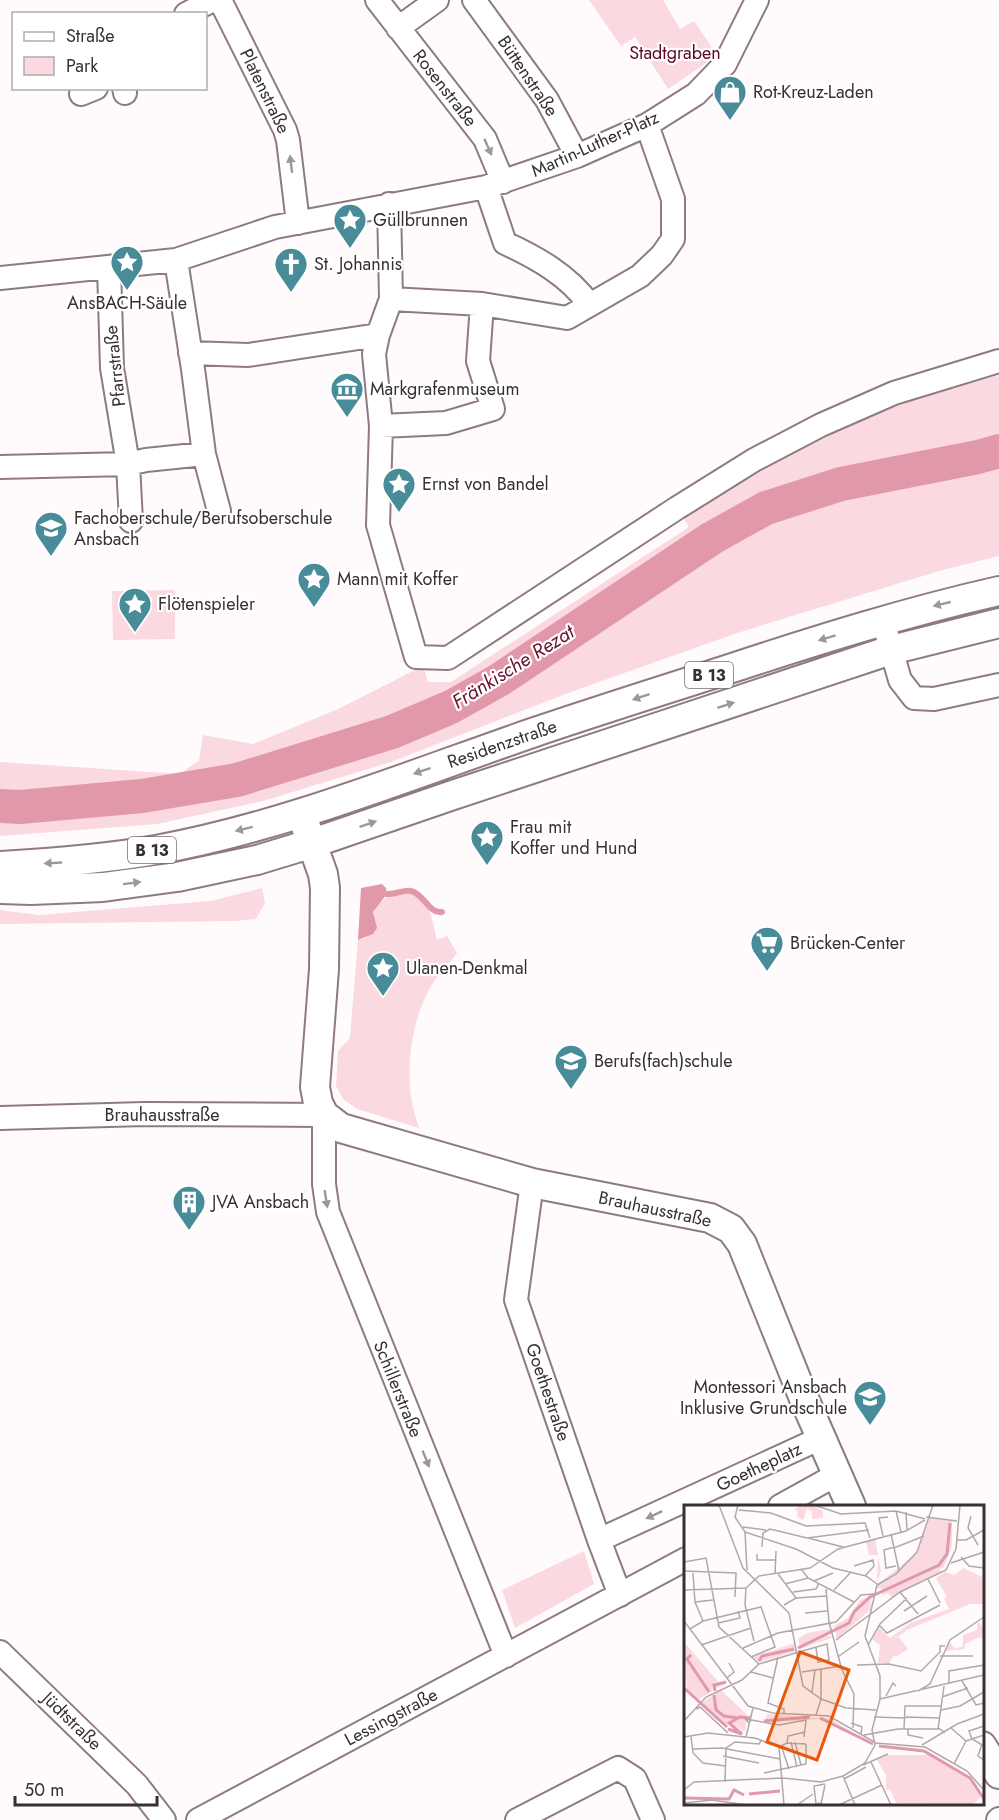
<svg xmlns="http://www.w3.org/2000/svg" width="999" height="1820" font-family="Jost,sans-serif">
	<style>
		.green { fill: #fad9e0 }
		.water { fill: #e199aa }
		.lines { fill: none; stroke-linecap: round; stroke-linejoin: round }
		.stream { stroke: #e199aa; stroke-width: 6 }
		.river { stroke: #e199aa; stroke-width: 34 }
		.minor-casing { stroke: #8f7b7f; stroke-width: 26 }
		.major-casing { stroke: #8f7b7f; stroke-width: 32 }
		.minor { stroke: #fff; stroke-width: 22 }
		.major { stroke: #fff; stroke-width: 28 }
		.oneway { fill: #9c9798 }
		.labels { text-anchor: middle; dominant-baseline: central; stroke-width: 4.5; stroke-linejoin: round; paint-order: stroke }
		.shield { fill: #fff; stroke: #746d6f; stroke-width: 1.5 }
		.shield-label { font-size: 16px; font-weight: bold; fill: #382f31 }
		.park-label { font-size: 18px; fill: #5c0629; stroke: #fff }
		.street-label { font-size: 18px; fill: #382f31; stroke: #fff }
		.poi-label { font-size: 18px; fill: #382f31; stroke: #fff; text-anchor: start }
		.water-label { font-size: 20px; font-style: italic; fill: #671331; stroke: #fff }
		.inset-river { fill: none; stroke: #e199aa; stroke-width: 3 }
		.inset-road { fill: none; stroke: #afa9aa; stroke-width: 1.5 }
		.view { fill: #e8590c; fill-opacity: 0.15; stroke: #e8590c; stroke-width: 3 }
		.inset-edge { fill: none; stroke: #382f31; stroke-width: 3 }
	</style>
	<rect width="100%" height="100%" fill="#fffafb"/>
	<!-- green -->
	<path class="green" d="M589,0h74l17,29 14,-8 17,25 1,13 -44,30 -33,-52 -14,9z
		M999,375v181l-60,15 -202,62 -169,60 -177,69 -128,39 -106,23 -157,12v-74l179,12 20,-13 4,-26 50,9 83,-34 87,-44 5,16h23l238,-155 -6,-10c57,-36 123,-71 185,-99 42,-19 87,-31 131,-43z
		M175,590v49l-62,1 -1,-49z
		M262,888l3,15 -9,16 -22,2 -234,3v-14l39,5 172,-14z
		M405,892c25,2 27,28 32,48l10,-4 10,17c-8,11 -19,22 -26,33 -18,31 -25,75 -20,110 1,11 5,21 8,32l-62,-19 -14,-10 -7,-13 2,-35 12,-13 8,-98 8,-2 10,-15c-7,-14 3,-18 12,-27l8,-1z
		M584,1551l10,33 -79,44 -13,-38z"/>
	<!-- water -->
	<path class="water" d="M382,884l4,4 1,6 -14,18 4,16 -4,6 -15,6 3,-52z"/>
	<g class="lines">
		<!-- stream -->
		<path class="stream" d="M387,894c9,1 17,-5 24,-3 13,3 18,23 31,21"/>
		<!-- river -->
		<path class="river" d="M0,806l20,1 122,-11 95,-16 155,-48 59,-25 48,-27 213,-142 54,-30 75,-24 137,-27 21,-6"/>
		<defs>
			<path id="minor" d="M220,0l65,130 3,10 10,83
				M377,0l108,139 18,43
				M474,0l73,100 30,56
				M186,14l27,-14
				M398,28l39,-28
				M124,88l1,5
				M81,94l15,-6
				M486,187l19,56c32,15 63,32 84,61
				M176,260l17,109 11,85 15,57
				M109,267l3,101 16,96 3,57
				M0,278l176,-18 99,-33 211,-40 91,-31 70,-31 49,-31 29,-30 32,-64
				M391,299l91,5
				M378,335l-4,19 7,72 -3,99 38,132 32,1 229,-150 77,-48 67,-35 73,-32 105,-32
				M190,353l58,2 130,-20 13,-36 -2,-95
				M381,426l65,-3 47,-14 -15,-48 4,-57 85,14 73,-42 22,-21 11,-16v-40l-26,-74
				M0,467l128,-3 18,-4 58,-6
				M883,621l17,59 14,18 20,1 65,-14
				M0,1118l145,-4 179,1v69l4,28 178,444
				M532,1183l-16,117 83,240 21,55
				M780,1506l56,-31
				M599,1540l222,-102
				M0,1652l137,133 27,35
				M198,1820l488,-261
				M517,1820l101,-52 17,11 18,41
				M998,1820l1,-1"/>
			<path id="major" d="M306,827l17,47 2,14 -1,81 -9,118 3,16 6,12 17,13 191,55 178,35 21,11 11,15 63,157 46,105
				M0,866c52,-3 104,-7 156,-16 130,-24 254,-75 379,-118 62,-21 125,-41 188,-61 91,-30 183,-59 276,-80
				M0,889l31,1 72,-3 74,-10 80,-17 56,-17 140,-48 438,-145 108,-27
				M982,1746l17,28"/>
		</defs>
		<!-- minor casing -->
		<use href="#minor" class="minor-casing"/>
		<!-- major casing -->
		<use href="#major" class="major-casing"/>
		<!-- minor -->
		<use href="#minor" class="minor"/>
		<!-- major -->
		<use href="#major" class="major"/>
	</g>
	<!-- one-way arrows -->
	<defs><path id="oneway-solid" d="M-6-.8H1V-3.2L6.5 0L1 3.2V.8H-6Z" transform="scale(1.5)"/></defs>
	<g class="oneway">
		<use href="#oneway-solid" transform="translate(488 147) rotate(66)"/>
		<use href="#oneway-solid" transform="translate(291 164) rotate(-97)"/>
		<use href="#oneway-solid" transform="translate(942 604) rotate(167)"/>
		<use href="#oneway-solid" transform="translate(827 638) rotate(163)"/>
		<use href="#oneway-solid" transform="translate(641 697) rotate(162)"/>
		<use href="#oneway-solid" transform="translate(726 705) rotate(-18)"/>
		<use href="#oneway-solid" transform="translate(422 771) rotate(161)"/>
		<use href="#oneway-solid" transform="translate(368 824) rotate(-19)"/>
		<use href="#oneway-solid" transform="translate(244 829) rotate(166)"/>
		<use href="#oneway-solid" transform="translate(53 863) rotate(177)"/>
		<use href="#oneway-solid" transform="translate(132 883) rotate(-7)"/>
		<use href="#oneway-solid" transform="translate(326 1199) rotate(81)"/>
		<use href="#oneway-solid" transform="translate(426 1459) rotate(68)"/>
		<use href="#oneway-solid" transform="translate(654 1515) rotate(155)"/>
	</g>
	<!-- icons -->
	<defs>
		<symbol id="shop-pin" viewBox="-11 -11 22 30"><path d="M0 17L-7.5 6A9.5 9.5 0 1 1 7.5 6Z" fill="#478c98" stroke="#fff"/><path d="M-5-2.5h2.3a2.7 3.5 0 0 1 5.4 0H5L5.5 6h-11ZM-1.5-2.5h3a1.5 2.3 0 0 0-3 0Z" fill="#fff"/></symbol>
		<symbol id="sight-pin" viewBox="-11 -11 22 30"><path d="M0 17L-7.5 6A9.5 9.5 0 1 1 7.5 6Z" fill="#478c98" stroke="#fff"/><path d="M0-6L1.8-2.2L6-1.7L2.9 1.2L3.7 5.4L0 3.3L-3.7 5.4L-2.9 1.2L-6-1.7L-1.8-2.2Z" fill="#fff"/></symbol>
		<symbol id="church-pin" viewBox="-11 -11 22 30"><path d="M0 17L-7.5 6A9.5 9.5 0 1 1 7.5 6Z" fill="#478c98" stroke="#fff"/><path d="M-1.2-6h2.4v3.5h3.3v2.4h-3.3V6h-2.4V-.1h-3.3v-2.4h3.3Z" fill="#fff"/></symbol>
		<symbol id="museum-pin" viewBox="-11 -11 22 30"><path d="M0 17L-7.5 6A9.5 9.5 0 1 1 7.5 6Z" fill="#478c98" stroke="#fff"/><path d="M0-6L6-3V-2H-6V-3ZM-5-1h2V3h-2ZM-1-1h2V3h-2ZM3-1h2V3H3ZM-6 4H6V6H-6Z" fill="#fff"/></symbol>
		<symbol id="school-pin" viewBox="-11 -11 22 30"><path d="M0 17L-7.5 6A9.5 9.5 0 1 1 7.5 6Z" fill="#478c98" stroke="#fff"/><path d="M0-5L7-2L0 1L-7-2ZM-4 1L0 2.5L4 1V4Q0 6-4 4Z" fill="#fff"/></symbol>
		<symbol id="supermarket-pin" viewBox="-11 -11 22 30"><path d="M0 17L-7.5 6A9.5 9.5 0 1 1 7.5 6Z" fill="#478c98" stroke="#fff"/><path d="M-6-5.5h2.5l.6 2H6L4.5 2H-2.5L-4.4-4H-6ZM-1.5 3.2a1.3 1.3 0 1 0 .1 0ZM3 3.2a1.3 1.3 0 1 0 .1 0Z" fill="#fff"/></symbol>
		<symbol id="building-pin" viewBox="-11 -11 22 30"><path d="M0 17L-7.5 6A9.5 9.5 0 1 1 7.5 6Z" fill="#478c98" stroke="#fff"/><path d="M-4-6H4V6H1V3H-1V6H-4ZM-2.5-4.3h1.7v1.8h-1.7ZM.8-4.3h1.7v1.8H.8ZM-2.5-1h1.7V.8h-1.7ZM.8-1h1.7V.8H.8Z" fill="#fff"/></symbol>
	</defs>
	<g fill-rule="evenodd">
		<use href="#shop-pin" x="711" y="73" width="38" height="52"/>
		<use href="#sight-pin" x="331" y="201" width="38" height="52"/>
		<use href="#sight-pin" x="108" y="243" width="38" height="52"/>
		<use href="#church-pin" x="272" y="245" width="38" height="52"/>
		<use href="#museum-pin" x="328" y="370" width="38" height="52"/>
		<use href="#sight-pin" x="380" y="465" width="38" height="52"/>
		<use href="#school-pin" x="32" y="509" width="38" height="52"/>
		<use href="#sight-pin" x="295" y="560" width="38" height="52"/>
		<use href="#sight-pin" x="116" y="585" width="38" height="52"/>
		<use href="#sight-pin" x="468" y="818" width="38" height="52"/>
		<use href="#supermarket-pin" x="748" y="924" width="38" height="52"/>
		<use href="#sight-pin" x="364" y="949" width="38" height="52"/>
		<use href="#school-pin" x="552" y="1042" width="38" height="52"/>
		<use href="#building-pin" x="170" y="1183" width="38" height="52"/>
		<use href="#school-pin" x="851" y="1378" width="38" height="52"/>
	</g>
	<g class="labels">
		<!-- shield labels -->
		<g class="shield">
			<rect x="685" y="662" width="48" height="26" rx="4.5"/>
			<rect x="128" y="837" width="48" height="26" rx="4.5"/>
		</g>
		<g class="shield-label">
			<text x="709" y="675">B 13</text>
			<text x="152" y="850">B 13</text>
		</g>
		<!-- park labels -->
		<g class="park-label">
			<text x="675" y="53">Stadtgraben</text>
		</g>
		<!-- street labels -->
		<g class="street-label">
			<text transform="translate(528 76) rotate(56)">Büttenstraße</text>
			<text transform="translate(445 88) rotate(52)">Rosenstraße</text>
			<text transform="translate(265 91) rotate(64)">Platenstraße</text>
			<text transform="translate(595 144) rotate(-24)">Martin-Luther-Platz</text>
			<text transform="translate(115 366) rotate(-96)">Pfarrstraße</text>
			<text transform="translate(502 744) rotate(-19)">Residenzstraße</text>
			<text x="162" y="1115">Brauhausstraße</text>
			<text transform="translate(655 1209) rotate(12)">Brauhausstraße</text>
			<text transform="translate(398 1389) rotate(68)">Schillerstraße</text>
			<text transform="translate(548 1392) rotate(71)">Goethestraße</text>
			<text transform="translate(759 1467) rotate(-25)">Goetheplatz</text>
			<text transform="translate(391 1717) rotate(-28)">Lessingstraße</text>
			<text transform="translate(72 1721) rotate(44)">Jüdtstraße</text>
		</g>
		<!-- poi labels -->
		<g class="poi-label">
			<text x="753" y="92">Rot-Kreuz-Laden</text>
			<text x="373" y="220">Güllbrunnen</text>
			<text x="314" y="264">St. Johannis</text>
			<text x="127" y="303" text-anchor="middle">AnsBACH-Säule</text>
			<text x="370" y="389">Markgrafenmuseum</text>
			<text x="422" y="484">Ernst von Bandel</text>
			<text x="74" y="518">Fachoberschule/Berufsoberschule<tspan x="74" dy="21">Ansbach</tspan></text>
			<text x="337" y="579">Mann mit Koffer</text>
			<text x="158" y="604">Flötenspieler</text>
			<text x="510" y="827">Frau mit<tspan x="510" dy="21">Koffer und Hund</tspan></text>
			<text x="790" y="943">Brücken-Center</text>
			<text x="406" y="968">Ulanen-Denkmal</text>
			<text x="594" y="1061">Berufs(fach)schule</text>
			<text x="212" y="1202">JVA Ansbach</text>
			<text x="847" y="1387" text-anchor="end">Montessori Ansbach<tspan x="847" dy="21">Inklusive Grundschule</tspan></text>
		</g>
		<!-- water labels -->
		<g class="water-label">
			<text transform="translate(513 667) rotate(-32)">Fränkische Rezat</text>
		</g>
	</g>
	<!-- overview -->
	<g transform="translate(684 1505)">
		<rect width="300" height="300" fill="#fffafb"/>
		<path d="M115,0h13l11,6v7l-11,1v-8l-5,-2 -4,11 -6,-3 1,-6 -3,-1zM187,11l10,55 -4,12 1,-28h-9l-3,-14 9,-3zM244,13l24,3v25l-8,21 -5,2 3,3 -50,25 -4,-4 -5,2 -2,-7 -6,1 2,-4 41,-33zM280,63l20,10v26h-14l-63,26 -13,10 5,-3 9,12 -12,8 -2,-2 -5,8h-11l2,-18 -8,-6 7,-12 11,11 20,-15 39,-14 -5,-10 3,-2 -11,-19 9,-6 9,3zM188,90l-2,15 -33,29 -3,-13 14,-8 12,-18zM294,116l6,8v10l-5,-2 -14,7v5l-21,2 6,-9 5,7 8,-3v-11l14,-5zM147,124l-3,7 6,1 -34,12 -2,-10 9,-6zM0,137l36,42 7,-1 -12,6v-4l5,-1h-6l-2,7 -14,9 -11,-11zM111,138l2,8 -38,11 -6,-5zM37,185l26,25 -2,17 -15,-10 -5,2 -24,-21zM83,209l64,5 22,14 -9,-1 -22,-13 -57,4zM203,250h43l36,21 15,21 -9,8 -76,-2 -6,-14 -4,1v-15l-9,-15z" fill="#fad9e0"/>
		<path class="inset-river" d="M114,143l51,-25 5,-11 16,-15 69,-32 8,-11 3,-31M7,150l-4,4 22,33M75,156l3,-5 32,-7M0,183l43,39M31,186l-1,-6 12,-3M30,190l2,15 8,6 14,2M136,213l53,26M80,216l46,-4M44,224l14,5 -13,-11 11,-6 11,1M195,241l45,5 46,27 14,21M65,289l31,-3M0,293l45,1 5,-9 10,5"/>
		<path class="inset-road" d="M35,0l24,63 46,45 14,73 18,13 -5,16M54,0l-3,12 10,15M130,0l27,9 55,-3 29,8M55,5l32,3 35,13 59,-3 5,15M212,6l5,21M222,7l1,18M287,11l-3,12 10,17M242,12l31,4M59,22l23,3M61,27l51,17 37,19 33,8 11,8M61,27l2,38M207,29l8,37M199,31l-4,-18 9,-1M124,33l35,9M272,35h10l18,-10M78,42l1,-14 7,-4 37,9 62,-8M210,42l-10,3 2,18 10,-2M210,43l30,-12M73,49v6h18M277,52l8,9 15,2M0,57l22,-4 13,69 40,37M267,58l33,-11M170,61l19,-6 1,6 -9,10M118,65l6,8 46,24M0,66l52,2 -1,24M9,68l2,29 8,19M91,69l1,-23M94,69l18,24M244,74l12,24M130,76l19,-8M101,79l23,-6M193,80l19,-11 21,-22 16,-47M62,83l-1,17 9,36M142,84l3,33 13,48 12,24 -1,34M0,85l62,-2 13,-12 51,-8 28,-19 68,-18 19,-11M150,85l17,-18M109,87l23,-3 3,-6M216,87l18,22M11,97l18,-2M100,100l12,-7 30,-2M220,106l23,-15M121,108l22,-2M0,116l64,85 25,7 56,3 47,27 49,4 42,24 17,19M34,118l22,-5 -2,-7M195,120l8,8 53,-28M6,124l13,-8 58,-14 14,40 -24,10M152,135l64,-48 46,-22 10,-21 4,-44M17,140l50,-17M184,140l12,-21 27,-26M59,143l35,-15 58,-11 25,-27 13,-1M115,147l28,-8 2,16 -11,2 -2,-14M155,151l20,-14M256,151h33M94,152l-10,46 16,6v5M173,160l32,-1 32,7 19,-19v-6h5M137,164v30l25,9 30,2M67,167l22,6M118,167l39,-6M43,173l7,-6 -5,-9M278,176l14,24 8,-2M265,179v-13l35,-6M234,186l12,-7 20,-44 34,-23M128,187l3,-22M202,191l7,-13 3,3M258,192l26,-9M196,194l104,-24M12,204l4,-2 28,26M257,205l19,-4 24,-14M190,212l32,1M222,212l34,1M0,216l22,-24 36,-17 17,-16 40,-12M65,218l-4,-4 34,6 27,-5 -2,17M167,218l11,4 -1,7M300,221l-15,5 3,8 12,7M267,223l15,13M220,224l1,-23h36M224,224v6l15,3M254,224l6,-43M180,230l34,-6h42l5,4M7,231l2,17 10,10 23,3M0,232l24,-4 47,5 27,10 7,21M62,232l7,-29M282,236l18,-6M107,237l6,25M111,237l6,23M103,238l1,-7 17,-4M298,239l-4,12 6,4M238,240l35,-21 27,-10M95,242l5,58M95,242l8,-4 19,1M8,244l30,-1 58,11M39,251l36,7M187,257l20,43M270,259l12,-23M179,260l25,-11M80,268l42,-9v-20M159,271l12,29M160,274l22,-12M41,277l1,-34 9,-6 24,2 2,-3M0,285l10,-8 89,-4 38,4 22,-6 22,-13 10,-18 -3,-15 8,-31v-23l-15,-40 12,-51M0,298l28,-3 34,5M137,298l-5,1 -2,-18 11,-2M137,299l4,-19M113,300l16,-11M155,300l43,-20M226,300h22"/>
		<path class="view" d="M116,147l49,18 -32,90 -50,-18z"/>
		<rect width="300" height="300" class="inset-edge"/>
	</g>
	<!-- legend -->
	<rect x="12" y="12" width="195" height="78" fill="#ffffff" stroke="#afacad" stroke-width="1.5"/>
	<rect x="24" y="32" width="30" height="9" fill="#ffffff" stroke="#afacad" stroke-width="1.5"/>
	<text x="66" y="42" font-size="18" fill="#382f31">Straße</text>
	<rect x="24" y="57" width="30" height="18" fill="#fad9e0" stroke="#afacad" stroke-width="1.5"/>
	<text x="66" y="72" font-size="18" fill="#382f31">Park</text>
	<!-- scale -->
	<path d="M15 1796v9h142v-9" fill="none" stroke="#382f31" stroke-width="3"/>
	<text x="24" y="1796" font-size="18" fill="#382f31" stroke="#ffffff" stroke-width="4.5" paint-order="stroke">50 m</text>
</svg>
